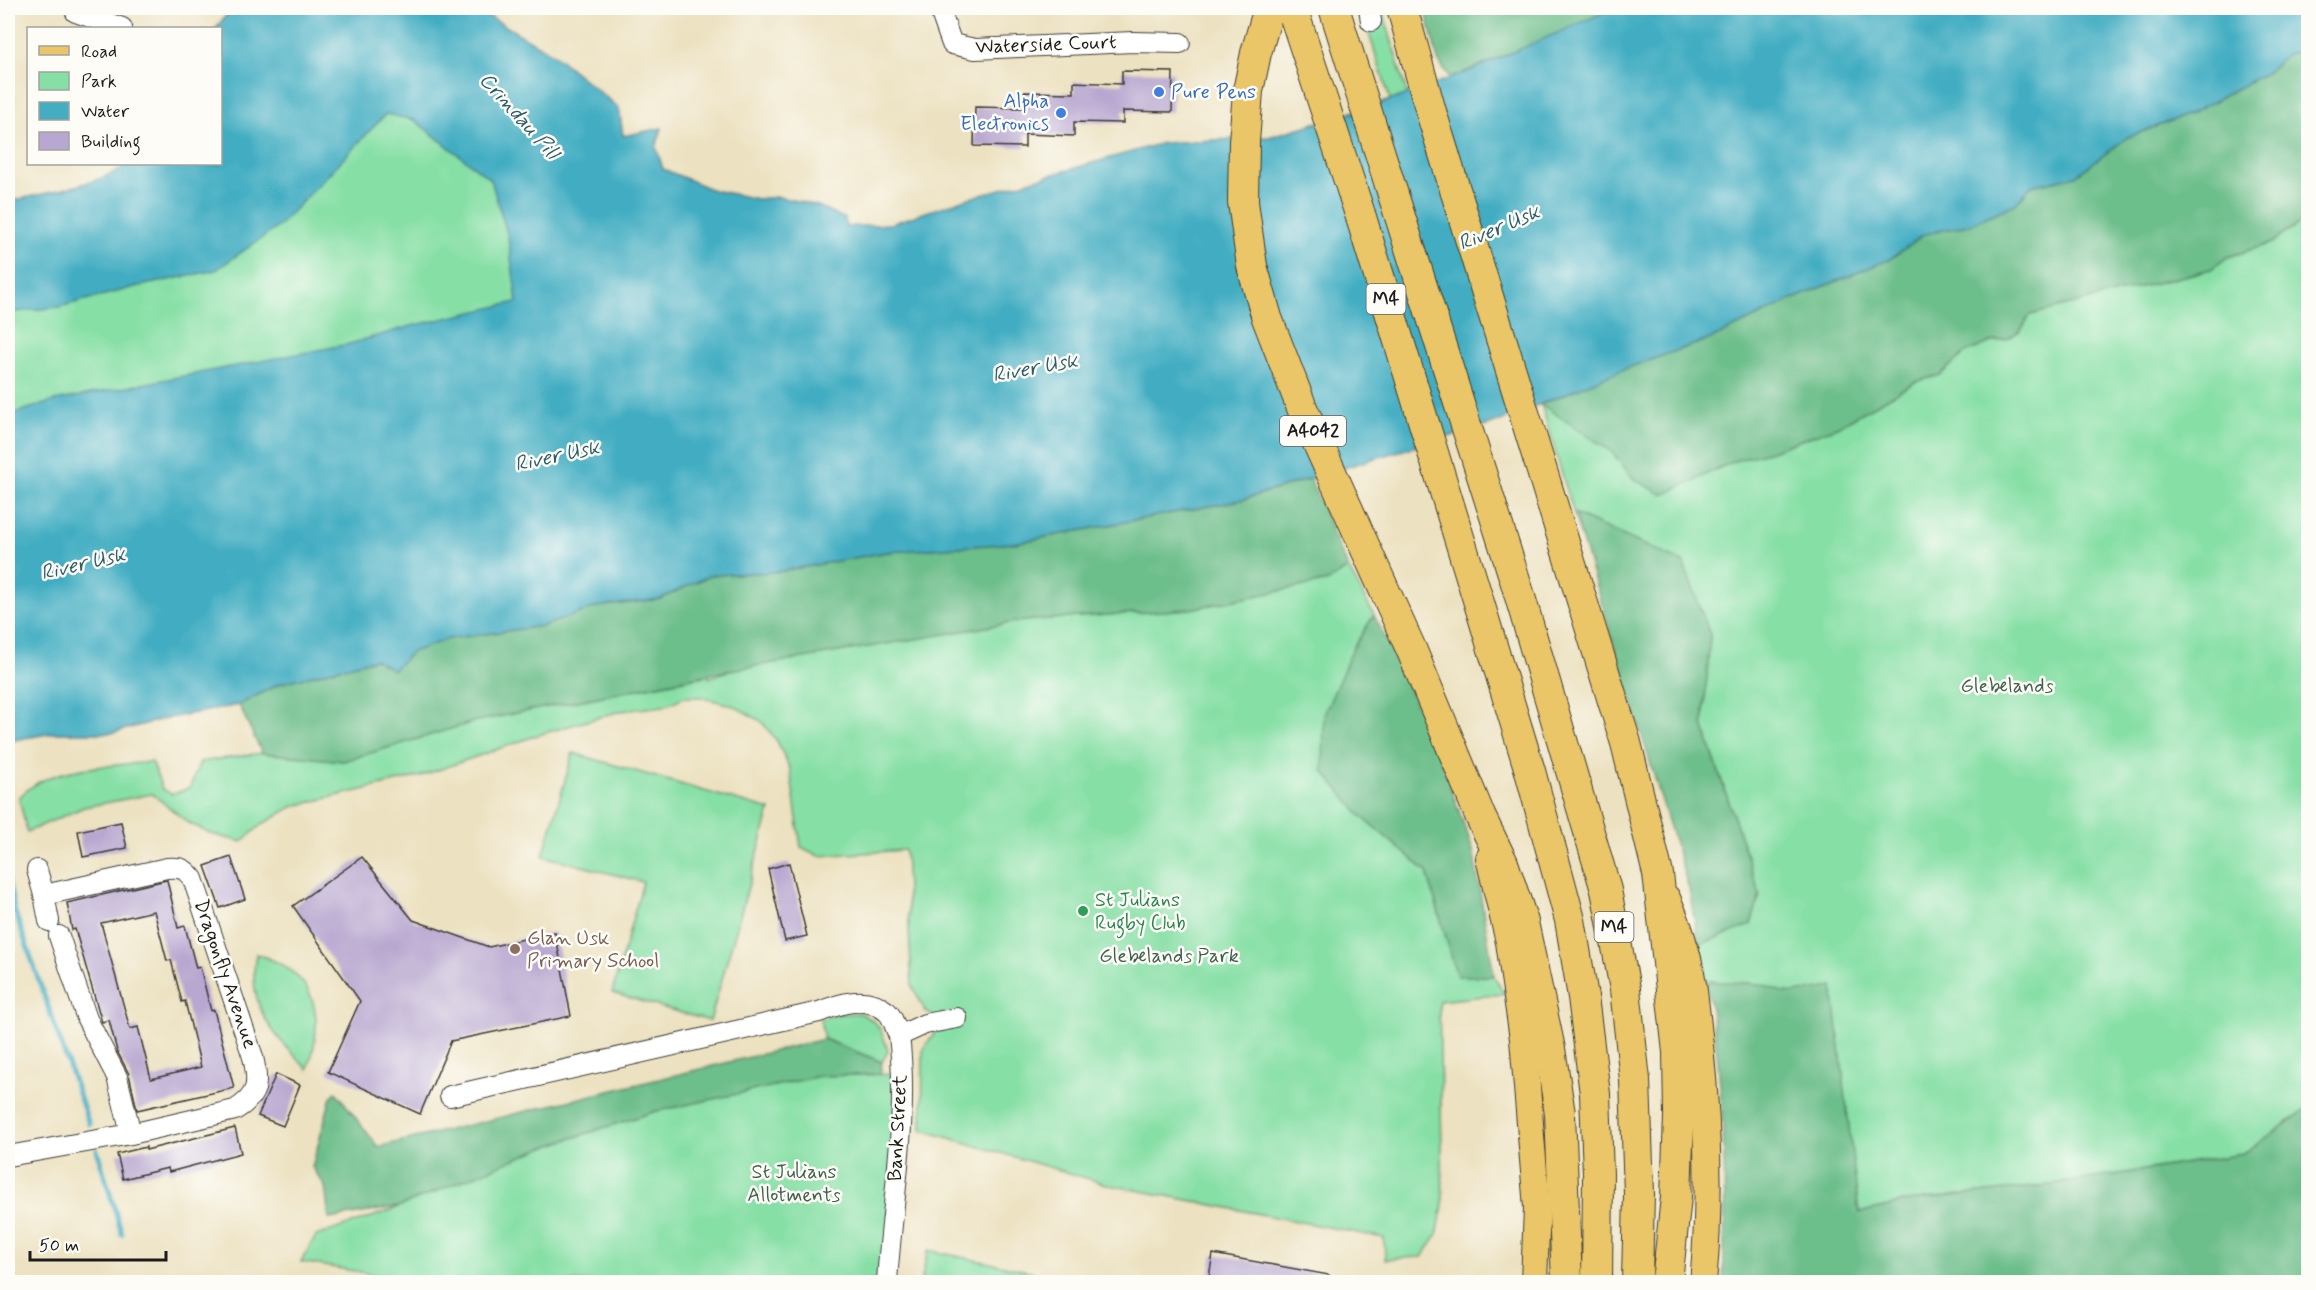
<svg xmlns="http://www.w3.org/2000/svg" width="2316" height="1290" font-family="Mynerve,sans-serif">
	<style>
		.green { fill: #86dfa5; stroke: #517e60; stroke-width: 1.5 }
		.forest { fill: #6cbe8a; stroke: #446d53; stroke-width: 1.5 }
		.water { fill: #43adc2; stroke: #30646f; stroke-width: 1.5 }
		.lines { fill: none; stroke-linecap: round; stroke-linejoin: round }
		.stream { stroke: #43adc2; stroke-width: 5 }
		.building { fill: #b8a7d0; fill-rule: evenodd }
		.minor-casing { stroke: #3b3a35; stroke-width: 22 }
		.major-casing { stroke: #3b3a35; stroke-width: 28 }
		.highway-casing { stroke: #3b3a35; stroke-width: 32 }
		.minor { stroke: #fff; stroke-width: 20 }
		.major { stroke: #eac669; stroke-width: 26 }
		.highway { stroke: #eac669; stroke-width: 30 }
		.shop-dot { fill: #3f7fe0; stroke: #fdfcf7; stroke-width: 2 }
		.leisure-dot { fill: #2e9e5b; stroke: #fdfcf7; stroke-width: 2 }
		.education-dot { fill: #8d6e63; stroke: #fdfcf7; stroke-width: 2 }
		.labels { text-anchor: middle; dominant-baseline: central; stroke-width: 5; stroke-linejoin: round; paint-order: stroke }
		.shield { fill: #fdfcf7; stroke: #605f5e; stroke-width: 1.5 }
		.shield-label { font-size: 18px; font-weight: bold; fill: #1c1c1c }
		.street-label { font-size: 20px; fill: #1c1c1c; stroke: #fdfcf7 }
		.shop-label { font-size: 20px; fill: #366cbe; stroke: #fdfcf7; text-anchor: start }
		.park-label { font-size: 20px; fill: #41604c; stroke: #fdfcf7 }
		.leisure-label { font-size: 20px; fill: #27864d; stroke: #fdfcf7; text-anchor: start }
		.education-label { font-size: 20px; fill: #785e54; stroke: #fdfcf7; text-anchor: start }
		.water-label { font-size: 21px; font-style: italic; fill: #2e5d67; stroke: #fdfcf7 }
	</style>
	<rect width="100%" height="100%" fill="#fdfcf7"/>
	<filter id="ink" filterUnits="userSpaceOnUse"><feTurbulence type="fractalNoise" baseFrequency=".0167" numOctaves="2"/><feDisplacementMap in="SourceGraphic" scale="12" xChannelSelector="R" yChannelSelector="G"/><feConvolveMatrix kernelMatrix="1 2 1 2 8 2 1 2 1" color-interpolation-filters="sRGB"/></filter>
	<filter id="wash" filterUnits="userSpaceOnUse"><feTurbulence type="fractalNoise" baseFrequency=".008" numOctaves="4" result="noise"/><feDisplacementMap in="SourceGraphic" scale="24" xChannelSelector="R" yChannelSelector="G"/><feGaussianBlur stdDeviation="1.35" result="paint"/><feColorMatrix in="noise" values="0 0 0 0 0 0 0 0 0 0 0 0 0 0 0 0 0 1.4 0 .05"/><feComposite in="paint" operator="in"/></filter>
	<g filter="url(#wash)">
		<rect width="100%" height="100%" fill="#ece1c0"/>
		<!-- green -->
		<path class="green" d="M232,8h243l78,46 66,54 4,28 39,-8 -6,19 7,22 50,21 44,9 22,-2 39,9 27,13 1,8 44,-3 76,-25 197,-56 106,-6 121,-37 -29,-92h21l25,86 65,-24 142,-62h209l-1815,523v-329c31,-8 96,-18 119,-38h93v-136h-4z
			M2308,8v41l-20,5 -24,20 -136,63 -53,39 -362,162 -172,66 71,48 22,27 50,6 50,-24 37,-10 68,-25 76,-44 25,-7 25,-22 26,-11 16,-3 14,-9 9,-15 181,-46 17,-12 44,-14 36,-27v892l-65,46 -192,31 -143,16 -49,12 -65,-220 -11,-1 -23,-8 -54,-3 -7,-36 21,-10 40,-40 -57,-170 7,-90 -27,-73 -109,-48 -33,-110 -48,20 -114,33 -1101,227 -39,21 -76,14 -51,14h-59l-45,8z
			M1348,568l26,47 -21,33 7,167 67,57 30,103 37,1 10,18 -65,7 4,204 -6,31 -15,21 -37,2 -1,-21 -274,-53 -188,-55 1,-80 19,-29 -16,-9 -14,-26 -7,-136 -86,6 -18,-9 -11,-78 -13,-28 -16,-20 -27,-15 -33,-9h-17l-20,9 -43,5 -83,24 -117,41 -127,30 -33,19 -19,17 -31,-8 -22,-11 -37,-29 -68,13 -57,25 -8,-34c27,-33 94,-32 133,-36l10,27 10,5 18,-6 10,-26 62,-9 82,8 133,-40 232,-46v3l22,-8 291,-49 168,-12 138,-28z
			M573,753l197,57 -60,211 -98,-28 31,-111 -100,-26z
			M256,954c60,18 70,59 52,115 -35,-35 -62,-61 -52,-115z
			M860,1013c20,10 22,17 28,38l-6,11 -58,-23 -4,-20 20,-5z
			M902,1074l-15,208h-469l-117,-20 15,-26 73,-25 155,-64 109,-35 167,-36z
			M928,1250l105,22 -2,10h-110z"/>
		<!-- forest -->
		<path class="forest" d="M1425,8h189l-40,19 -124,51 -12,-18z
			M2308,49v167l-36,27 -44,14 -17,12 -181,46 -9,15 -14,9 -16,3 -26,11 -25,22 -25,7 -76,44 -68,25 -37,10 -71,34 -29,-16 -22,-27 -71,-48 83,-35 89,-31 80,-39 97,-40 35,-25 43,-9 48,-21 15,-18 44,-10 53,-39 64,-24 72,-39 24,-20z
			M1310,479l38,89 -20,13 -138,28 -168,12 -291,49 -254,51 -133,40 -82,-8 -23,-48 40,-21 96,-25 18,11 19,-18 36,-13 95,-13 53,-19 64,-8 51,-24 66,-3 109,-20 128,-9 227,-43z
			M1574,514l109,48 27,73 -7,90 57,170 -9,30 -52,20 -10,-56z
			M1374,615l59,124 40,111 21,126h-37l-30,-104 -67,-57 -37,-44 1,-56 29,-67z
			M1706,981l54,3 23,8 11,1 39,-6 26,226 49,-12 143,-16 192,-31 65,-46v174h-585c4,-98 2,-205 -17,-301z
			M824,1039l58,23 -2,12 -60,2 -167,36 -109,35 -143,59 -72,13 -4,-33 -13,-19 19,-70 5,-5 42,55z"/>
		<!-- water -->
		<path class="water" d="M232,8h243l78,46 66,54 4,28 39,-8 -6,19 7,22 50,21 44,9 22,-2 39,9 27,13 1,8 44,-3 76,-25 197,-56 106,-6 101,-29 102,-38 142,-62h694v41l-20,5 -24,20 -72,39 -64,24 -53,39 -44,10 -15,18 -48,21 -43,9 -35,25 -97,40 -80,39 -89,31 -131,55 -114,33 -138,43 -227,43 -128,9 -109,20 -66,3 -51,24 -64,8 -53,19 -95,13 -36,13 -19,18 -18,-11 -97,25 -39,21 -76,14 -51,14h-59l-45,8v-326l46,-14 295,-57 62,-18 106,-24 -9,-65 -17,-57 -77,-60 -28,-6 -107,112 -63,44 -81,17 -76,20 -51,6v-111c31,-8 96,-18 119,-38h93v-136h-4z"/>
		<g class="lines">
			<!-- stream -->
			<path class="stream" d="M8,880l6,29 75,215
				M97,1150l25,84"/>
		</g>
		<g id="blocks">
			<!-- building -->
			<path class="building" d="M1122,71l51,1 -1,40 -49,-1v12l-49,-1v14l-49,-2v13l-51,-1 1,-39 48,1 1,-16 50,1v-11l48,2z
				M121,822l6,26 -44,9 -5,-26z
				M231,857l14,42 -25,9 -15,-42z
				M362,857l51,63 76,27 66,-15 16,84 -120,25 -31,73 -92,-42 32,-71 -67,-95z
				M789,863l18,73 -22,5 -17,-72z
				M167,880l11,48 7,-2 11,42 4,-1 11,44 3,-1 20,78 -97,22 -8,-36 -12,-23 -8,-31 -7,2 -1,-3 -26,-90 -3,1 -5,-27zM154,911l13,50 4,-1 11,42 3,-1 16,66 -50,12 -13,-52 -8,2 -29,-106z
				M276,1074l24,11 -17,41 -25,-10z
				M235,1128l6,25 -72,19 -1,-4 -45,11 -6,-25 29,-7v3z
				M1213,1254l116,21 -1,7h-120z"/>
		</g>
	</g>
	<g filter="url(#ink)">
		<use href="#blocks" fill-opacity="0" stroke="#3b3a35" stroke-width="1.5"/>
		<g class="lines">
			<defs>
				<path id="minor" d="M76,8v4l46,16
					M941,8l1,8 10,28 23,5 158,-7 47,1
					M1369,8l2,13
					M37,870l7,25 123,-27c13,-1 18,0 26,11l60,178c6,26 6,38 -18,53l-104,24 -14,-57 -30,-58 -28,-83
					M44,895l5,26
					M450,1096l369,-84c20,-8 47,-18 67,-1 7,5 9,17 13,25
					M8,1156l123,-22
					M887,1282c5,-81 22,-165 12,-246l26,-12 32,-6"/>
				<path id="major" d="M1489,858l20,84 14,97 14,169 -3,74
					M1667,898c6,14 12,28 16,43 11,33 13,69 17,104 8,79 11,158 3,237"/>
				<path id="highway" d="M1269,8l-13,45 -8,38 -4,51 -1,60 9,64 15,52 35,90 110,243 69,167 22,45 20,59 27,127 10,65 7,168
					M1292,8l68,206 116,379 54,178 40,149 13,77 12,97 3,80 -1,108
					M1334,8l182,575 90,307 19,99 10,91 4,114 -2,88
					M1402,8l30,107 194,628 32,131 20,178 1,64 -3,81 -9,85"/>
			</defs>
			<!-- minor casing -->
			<use href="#minor" class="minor-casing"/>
			<!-- major casing -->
			<use href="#major" class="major-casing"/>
			<!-- highway casing -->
			<use href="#highway" class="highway-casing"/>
			<!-- minor -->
			<use href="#minor" class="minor"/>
			<!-- major -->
			<use href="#major" class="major"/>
			<!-- highway -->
			<use href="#highway" class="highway"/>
		</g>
	</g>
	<!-- markers -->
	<g class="shop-dot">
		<circle cx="1159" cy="92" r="6"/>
		<circle cx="1061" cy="113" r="6"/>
	</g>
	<circle class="leisure-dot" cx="1083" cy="911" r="6"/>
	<circle class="education-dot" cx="515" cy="949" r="6"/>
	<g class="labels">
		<!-- shield labels -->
		<g class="shield">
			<rect x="1366.5" y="284" width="39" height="30" rx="4.5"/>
			<rect x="1280" y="416" width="66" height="30" rx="4.5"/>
			<rect x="1594.5" y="912" width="39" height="30" rx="4.5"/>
		</g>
		<g class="shield-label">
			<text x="1386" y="299">M4</text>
			<text x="1313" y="431">A4042</text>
			<text x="1614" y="927">M4</text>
		</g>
		<!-- street labels -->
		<g class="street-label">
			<text transform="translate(1046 45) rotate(-2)">Waterside Court</text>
			<text transform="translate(225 974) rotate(71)">Dragonfly Avenue</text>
			<text transform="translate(898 1128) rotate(-87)">Bank Street</text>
		</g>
		<!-- shop labels -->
		<g class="shop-label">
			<text x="1171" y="92">Pure Pens</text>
			<text x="1049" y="101" text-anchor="end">Alpha<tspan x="1049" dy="23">Electronics</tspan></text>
		</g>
		<!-- park labels -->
		<g class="park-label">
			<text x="2007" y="686">Glebelands</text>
			<text x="1169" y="956">Glebelands Park</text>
			<text x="794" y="1172">St Julians<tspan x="794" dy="23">Allotments</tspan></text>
		</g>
		<!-- leisure labels -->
		<g class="leisure-label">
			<text x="1095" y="900">St Julians<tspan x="1095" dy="23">Rugby Club</tspan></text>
		</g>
		<!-- education labels -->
		<g class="education-label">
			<text x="527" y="938">Glan Usk<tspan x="527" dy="23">Primary School</tspan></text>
		</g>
		<!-- water labels -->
		<g class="water-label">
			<text transform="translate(519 116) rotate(48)">Crindau Pill</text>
			<text transform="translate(1499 228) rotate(-23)">River Usk</text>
			<text transform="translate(1035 368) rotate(-10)">River Usk</text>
			<text transform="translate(557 456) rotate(-12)">River Usk</text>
			<text transform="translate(83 564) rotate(-13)">River Usk</text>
		</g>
	</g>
	<!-- margin -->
	<rect width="2316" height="1290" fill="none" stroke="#fdfcf7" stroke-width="30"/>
	<!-- legend -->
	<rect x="27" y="27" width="195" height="138" fill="#fdfcf7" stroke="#a3a29f" stroke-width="1.5"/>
	<rect x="39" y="46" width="30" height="9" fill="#eac669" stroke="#a3a29f" stroke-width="1.5"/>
	<text x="81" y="57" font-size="18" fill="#1c1c1c">Road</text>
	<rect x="39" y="72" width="30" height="18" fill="#86dfa5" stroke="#a3a29f" stroke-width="1.5"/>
	<text x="81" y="87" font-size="18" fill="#1c1c1c">Park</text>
	<rect x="39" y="102" width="30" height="18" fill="#43adc2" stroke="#a3a29f" stroke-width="1.5"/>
	<text x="81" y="117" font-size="18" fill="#1c1c1c">Water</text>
	<rect x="39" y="132" width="30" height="18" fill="#b8a7d0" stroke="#a3a29f" stroke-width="1.5"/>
	<text x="81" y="147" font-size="18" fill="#1c1c1c">Building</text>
	<!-- scale -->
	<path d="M30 1251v9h136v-9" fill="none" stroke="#1c1c1c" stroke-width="3"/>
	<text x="39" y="1251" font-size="18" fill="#1c1c1c" stroke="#fdfcf7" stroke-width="4.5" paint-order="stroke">50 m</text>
</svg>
